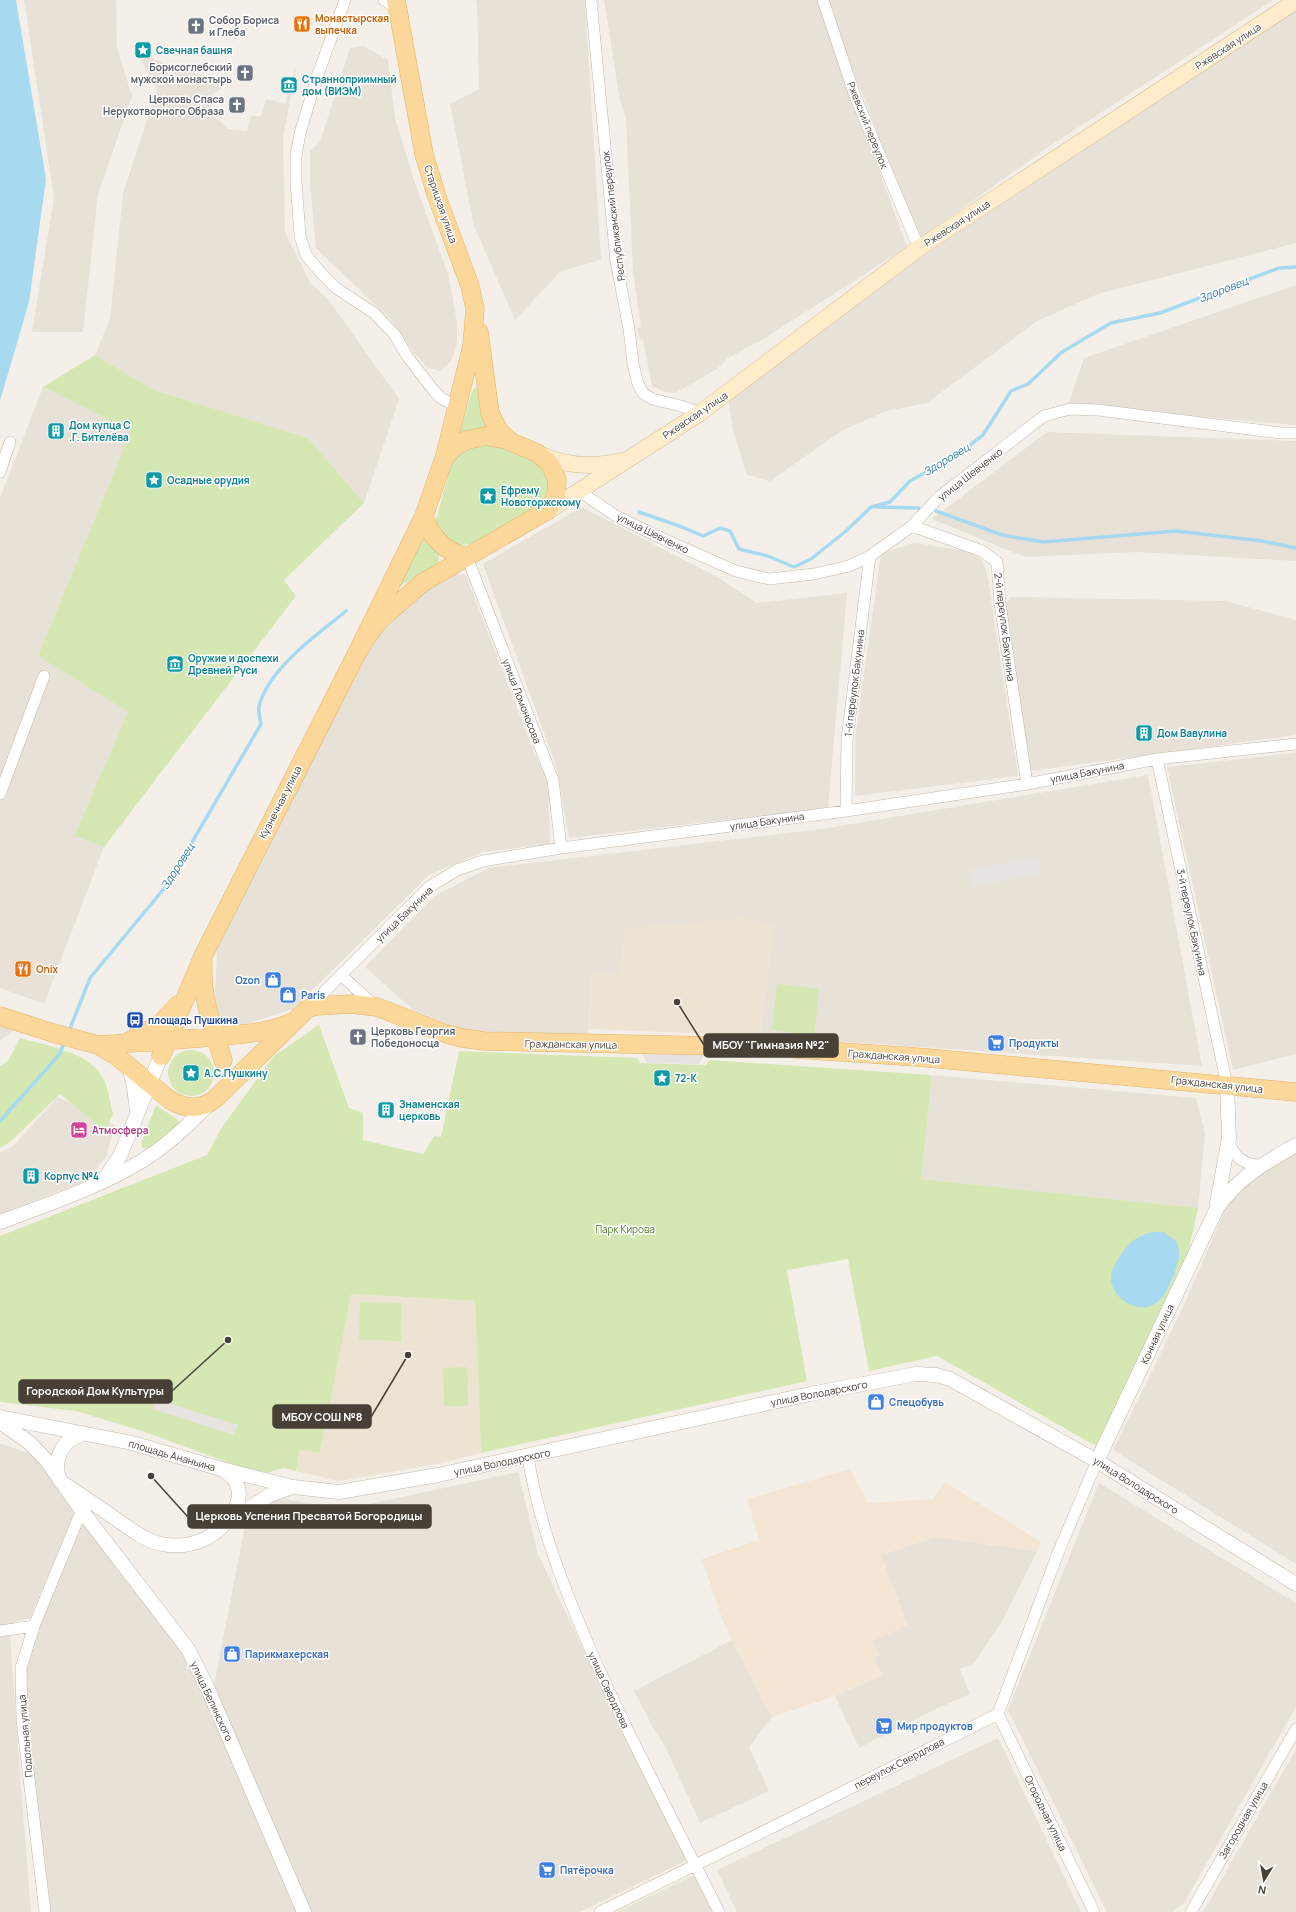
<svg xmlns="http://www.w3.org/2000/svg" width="1296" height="1912" font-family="Manrope,sans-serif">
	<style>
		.residential { fill: #e8e1d7 }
		.commercial { fill: #f5e5d5 }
		.education { fill: #ede3d3 }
		.green { fill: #d5e8b3 }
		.parking { fill: #e6e3e1 }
		.water { fill: #a7d9f0 }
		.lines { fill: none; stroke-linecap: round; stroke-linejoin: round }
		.stream { stroke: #a7d9f0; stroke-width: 3.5 }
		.minor-casing { stroke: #c0b7ac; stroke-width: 12 }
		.tertiary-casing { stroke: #c0b7ac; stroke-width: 15 }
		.secondary-casing { stroke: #d3bf99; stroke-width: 17 }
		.primary-casing { stroke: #e2b369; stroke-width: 19 }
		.minor { stroke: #fff; stroke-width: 11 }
		.tertiary { stroke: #fff; stroke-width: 14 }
		.secondary { stroke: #feecca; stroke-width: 16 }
		.primary { stroke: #fcd79a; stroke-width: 18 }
		.labels { text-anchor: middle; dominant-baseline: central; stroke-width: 3; stroke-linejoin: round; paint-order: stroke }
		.food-label { font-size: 10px; font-weight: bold; fill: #c56008; stroke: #fff; text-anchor: start }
		.worship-label { font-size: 10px; font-weight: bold; fill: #5b616d; stroke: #fff; text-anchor: start }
		.street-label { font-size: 10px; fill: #484037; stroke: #fff }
		.culture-label { font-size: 10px; font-weight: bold; fill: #0d838f; stroke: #fff; text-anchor: start }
		.shop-label { font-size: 10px; font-weight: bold; fill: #366cbe; stroke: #fff; text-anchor: start }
		.transit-label { font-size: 10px; font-weight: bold; fill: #164399; stroke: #fff; text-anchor: start }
		.hotel-label { font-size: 10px; font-weight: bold; fill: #b23c85; stroke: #fff; text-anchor: start }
		.park-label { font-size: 10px; fill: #507a2b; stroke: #fff }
		.water-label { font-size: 11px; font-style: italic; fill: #2e7ca3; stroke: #fff }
		.leader { fill: none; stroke: #484037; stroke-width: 1.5 }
		.callout-dot { fill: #484037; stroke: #fff; stroke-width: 1.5 }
		.callout { fill: #484037; stroke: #484037; stroke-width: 1.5 }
		.callout-label { font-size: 11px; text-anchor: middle; font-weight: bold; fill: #fff }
	</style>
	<rect width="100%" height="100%" fill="#f4f0e9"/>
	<!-- residential -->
	<path class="residential" d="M24,0h92l1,47 15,49 -34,98 -15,138h-51l22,-134z
		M474,0h111l16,260 -40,11 -46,49 -41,-94 -24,-122 29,-15 -2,-88z
		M604,0h213l90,247 -142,91 -37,20 -11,11 -42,24 -10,-1 -13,-6 -9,-47 -3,1 -3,-12 4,-1 -8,-56 -7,-153 -6,-17z
		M828,0h445l-229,150 -123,88 -38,-90 -40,-104z
		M1296,2v241l-198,51 -61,27 -110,82 -40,8 -44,19 -73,51 -23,-6 -14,-45 -5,-33 193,-140z
		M363,46l25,14 7,58 20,65 34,94 8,45v21l-6,19 -12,9 -12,-4 -13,-14 -23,-33 -75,-72 -6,-64v-33l10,-9 30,-94z
		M138,54l87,29 -5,7 -11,6v15l19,18 19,2 4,-16 9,2 6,-18 19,5 12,-41 -14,74 2,95 25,51 18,16 71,100 -35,104 -56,-65 -154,-48 -59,-35 15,-36 13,-126 34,-104z
		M1296,285v140l-228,-20 16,-47z
		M43,387l88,44 -93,225 90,56 -54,124 30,11 -60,157 -44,-16v-490z
		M1047,432l249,9v120l-159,-9 -112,5 -93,-38z
		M582,507l135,70 40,26 90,-10 -19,215 -259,30 -12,-69 -74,-205z
		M915,543l52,8 15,9 5,12 31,204 -163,20v-57l26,-186z
		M455,574l11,1 64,167 18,40 2,62 -67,8 -54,23 -136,134 -51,16 -17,-3 -8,-11 -2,-14 2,-49 147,-299 60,-57z
		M1011,597l215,4 70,19v115l-266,36 -25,-167z
		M1296,753v301l-63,16 -66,-303z
		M1148,775l54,291 -442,-30 13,-111 -153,49 -28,1 -4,61 -124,-6 -51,-20 -48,-43 68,-70 55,-29 333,-39z
		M0,1025l14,5 -14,11z
		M932,1075l264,23 9,35 -7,75 -277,-29z
		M58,1097l57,28 -9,32 -21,24 -85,33v-61l13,-7z
		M1296,1151v413l-183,-114 67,-136 51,-118z
		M0,1443l41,15 34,53 -45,107 -30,8z
		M518,1472l20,82 66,139 83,167 -107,52h-268l-58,-129 -40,-98 32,-164 31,-23 69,11z
		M1099,1483l197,120v104l-112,196 -12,9h-65l-99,-202z
		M84,1519l100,130 113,263h-246l-20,-159 -5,-85 7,-24z
		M935,1537l102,14 -37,74 -26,38 -14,6 10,25 -34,15 -77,39 -24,-52 47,-21 -8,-17 5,-3 -7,-14 35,-16 -26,-70z
		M10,1635l11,152 10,125h-31v-276z
		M732,1640l40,77 -23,30 20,44 -69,32 -33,-73 -12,-19 -21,-40z
		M998,1738l83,174h-344l-20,-42z
		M1296,1749v163h-93z
		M694,1875l18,37h-95z"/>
	<!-- commercial -->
	<path class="commercial" d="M850,1469l18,34 65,-4 12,-17 96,60 -4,9 -102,-14 -54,18 26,70 -34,16 6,14 -5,3 8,17 -47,21 -63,21 -48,-93 -22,-65 57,-19 -12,-41z"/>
	<!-- education -->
	<path class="education" d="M742,918l31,7 -13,111 -171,-7 3,-54 28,-1 4,-45z
		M350,1294l125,7 6,152 -44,11 -98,17 -43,-10 4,-21 20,3z"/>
	<!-- green -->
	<path class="green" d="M95,355l59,35 154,48 56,65 -80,77 12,16 -192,251 -30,-11 54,-124 -90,-56 93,-225 -88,-44z
		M476,387l3,3 9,40 -29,3 14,-44z
		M483,443l25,6 36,17 8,18c-3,6 -5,15 -9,20 -5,6 -22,13 -29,17 -18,11 -55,39 -71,14 -4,-6 -7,-9 -7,-16l17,-61 4,-6z
		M426,535c7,9 18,18 11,29l-37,22 -2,-1 25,-49z
		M777,984l42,5 -5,46 -42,-5z
		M319,1025l30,83 14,5v27l60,14 11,-18 7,1 18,-86 178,7 3,5 66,2 3,-5 223,15 -11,104 277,29 -11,51 -91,187 -159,-90 -68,15 -21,-112 -61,11 20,111 -326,72 -6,-152 -124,-7 -31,159 -20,-3 -4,21 -13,-3 -20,6 -25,-8 -96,-35 -66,-20 -76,-9v-166l207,-81 15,-28 52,-71z
		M20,1038c25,7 68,14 82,38 6,10 8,26 11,38l-8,17 -45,-37 -51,49 -9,5v-82l8,-5z
		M168 1073a23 23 0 1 1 46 0a23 23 0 1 1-46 0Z
		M156,1105l25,17 -3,5 -30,21h-6v-7z
		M360,1302l42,1 -1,38 -42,-1z
		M467,1367l1,39h-24l-1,-38z"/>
	<!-- parking -->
	<path class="parking" d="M1038,857l3,17 -69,12 -3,-16z
		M641,1051l65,2 -7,11 -52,-1z
		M156,1399l82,26 -4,10 -82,-26z"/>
	<!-- water -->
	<path class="water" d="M0,0h16l30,179 -17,123 -29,99z
		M1153,1232h11l13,10c1,5 3,11 2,15 -2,13 -13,42 -26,48 -18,9 -44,-9 -42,-30 1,-6 5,-13 9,-19 9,-13 17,-21 33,-24z"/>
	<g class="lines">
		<!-- stream -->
		<path class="stream" d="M876,507l43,1
			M936,511l66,24 41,7 133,-11 86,10 34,7
			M639,512l43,15 21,9 17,-8 10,3 9,18 29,7 26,11 17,-8 35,-28 25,-24 19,-5 20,-21 47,-26 26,-20 28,-44 17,-7 34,-32 49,-29 49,-10 119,-45 17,-1
			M69,1031l21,-53 77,-93 94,-161c-1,-5 -3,-13 -2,-18 10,-38 58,-71 87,-95
			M0,1121l59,-66 6,-14"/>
		<defs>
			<path id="minor" d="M345,0l-28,77 -17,56 -4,23v25l4,55 6,19 15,18 15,15 38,25 21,22 12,21 27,35 7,7 16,9
				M384,0l13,8
				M591,0l25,261 13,68 4,35 5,20 5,9 9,6 29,7 19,7
				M823,0l32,96 64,152
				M0,472l10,-30
				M579,491l37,25 45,22 75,33 33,8 45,-5 35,-8 21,-10 42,-30 28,-30 104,-80 26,-7 28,1 183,23h15
				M912,526l70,25 15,11 3,41 27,181
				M467,557l86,223 8,68
				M1157,759l70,326
				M0,794l44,-118
				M846,811l1,-72 23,-183
				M341,975l34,31
				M309,1007l120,-120 28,-17 26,-9 78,-13 285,-37 181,-27 130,-25 139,-15
				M1229,1139c3,17 15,27 33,26
				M528,1457c11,68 36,131 63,194 39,89 85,175 128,261
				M0,1631l34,-5
				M998,1714l96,198
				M45,1912l-23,-192 -1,-52 13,-42 44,-107 9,-14
				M600,1912l189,-93 209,-105 60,-161 39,-92
				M1191,1912l105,-183"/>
			<path id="tertiary" d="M129,1066l5,21 3,24
				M105,1178l15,-22 38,-93
				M1217,1203l12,-65 -2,-53
				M0,1222c49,-18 111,-39 154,-69 21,-15 39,-33 57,-51
				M0,1417l132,26 86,25c40,16 15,57 -13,71 -13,6 -29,8 -44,5 -18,-4 -33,-17 -48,-27 -17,-12 -35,-24 -53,-36 -8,-20 1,-40 22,-47
				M0,1422l30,21 17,18 35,50 106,138 20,40 96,223
				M1097,1461l120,-253c24,-33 45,-43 79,-63
				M218,1468l75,19 46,5 99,-17 372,-81 106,-20 20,1 14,4 147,82 199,123
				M230,1520l40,-25 23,-8"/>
			<path id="secondary" d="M539,454c26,12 53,14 81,7
				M545,513l155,-100 219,-165 377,-247"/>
			<path id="primary" d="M396,0l28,154 13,43 33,89 5,23 -3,37 -28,113
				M479,332l11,81 9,18 11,10
				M424,516c7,22 21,36 43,41
				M203,963c-2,35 10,64 20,97
				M0,1016l53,17 45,12 17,10 55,45c15,9 31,10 45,-1l92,-90 9,-3 35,-2 26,3 67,26 18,5 22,3 282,6 151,10 379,35
				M129,1041l31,-17 19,-20
				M98,1045c38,-2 76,-5 114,-8 26,-3 53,-3 78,-14
				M161,1056l43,-102 154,-303 66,-135 19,-55 4,-6 9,-9 11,-6 18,-4 19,3 33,14 13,11 7,15 -1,17 -8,14 -126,73 -40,35 -9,10 -15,23"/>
		</defs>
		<!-- minor casing -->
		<use href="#minor" class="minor-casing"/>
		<!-- tertiary casing -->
		<use href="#tertiary" class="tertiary-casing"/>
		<!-- secondary casing -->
		<use href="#secondary" class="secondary-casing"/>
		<!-- primary casing -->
		<use href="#primary" class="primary-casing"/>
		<!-- minor -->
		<use href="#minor" class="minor"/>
		<!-- tertiary -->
		<use href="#tertiary" class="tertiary"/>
		<!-- secondary -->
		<use href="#secondary" class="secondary"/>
		<!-- primary -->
		<use href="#primary" class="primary"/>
	</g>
	<!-- icons -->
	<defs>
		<symbol id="restaurant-square" viewBox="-11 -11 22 22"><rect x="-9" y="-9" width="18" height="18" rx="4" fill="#e8710a" stroke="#fff"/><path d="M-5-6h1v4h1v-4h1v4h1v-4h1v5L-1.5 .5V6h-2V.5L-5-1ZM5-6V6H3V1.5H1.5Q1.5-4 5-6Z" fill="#fff"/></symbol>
		<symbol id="church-square" viewBox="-11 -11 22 22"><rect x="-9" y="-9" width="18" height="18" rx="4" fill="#6b7280" stroke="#fff"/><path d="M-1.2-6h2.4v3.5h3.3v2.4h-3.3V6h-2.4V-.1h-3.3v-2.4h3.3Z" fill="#fff"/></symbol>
		<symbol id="sight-square" viewBox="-11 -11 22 22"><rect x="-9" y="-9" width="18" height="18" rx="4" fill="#0f9aa8" stroke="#fff"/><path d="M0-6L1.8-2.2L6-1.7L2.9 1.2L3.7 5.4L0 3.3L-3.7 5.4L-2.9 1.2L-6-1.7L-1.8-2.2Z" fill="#fff"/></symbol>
		<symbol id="museum-square" viewBox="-11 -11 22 22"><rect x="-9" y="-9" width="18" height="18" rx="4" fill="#0f9aa8" stroke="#fff"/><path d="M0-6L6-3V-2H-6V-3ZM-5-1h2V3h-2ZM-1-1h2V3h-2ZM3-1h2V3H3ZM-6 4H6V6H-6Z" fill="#fff"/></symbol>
		<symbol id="building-square" viewBox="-11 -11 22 22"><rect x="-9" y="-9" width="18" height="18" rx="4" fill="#0f9aa8" stroke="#fff"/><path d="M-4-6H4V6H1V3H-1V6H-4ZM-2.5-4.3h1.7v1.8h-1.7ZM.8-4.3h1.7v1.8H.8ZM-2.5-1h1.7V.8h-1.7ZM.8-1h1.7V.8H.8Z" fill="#fff"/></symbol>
		<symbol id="shop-square" viewBox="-11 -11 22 22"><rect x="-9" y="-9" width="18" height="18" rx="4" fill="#3f7fe0" stroke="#fff"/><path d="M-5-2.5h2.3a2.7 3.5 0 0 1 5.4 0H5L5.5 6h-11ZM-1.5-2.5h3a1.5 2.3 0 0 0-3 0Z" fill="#fff"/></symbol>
		<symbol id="bus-square" viewBox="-11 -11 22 22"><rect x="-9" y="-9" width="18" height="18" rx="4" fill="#1a4fb4" stroke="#fff"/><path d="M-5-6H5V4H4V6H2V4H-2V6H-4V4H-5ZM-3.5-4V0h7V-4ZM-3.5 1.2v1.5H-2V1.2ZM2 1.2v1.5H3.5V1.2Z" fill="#fff"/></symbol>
		<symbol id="supermarket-square" viewBox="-11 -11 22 22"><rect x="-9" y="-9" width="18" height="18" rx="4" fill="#3f7fe0" stroke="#fff"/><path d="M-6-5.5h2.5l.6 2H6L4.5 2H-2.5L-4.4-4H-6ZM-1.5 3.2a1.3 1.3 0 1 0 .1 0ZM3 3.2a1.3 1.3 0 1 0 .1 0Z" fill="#fff"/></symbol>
		<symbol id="hotel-square" viewBox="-11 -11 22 22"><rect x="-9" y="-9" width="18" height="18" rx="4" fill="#d1479c" stroke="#fff"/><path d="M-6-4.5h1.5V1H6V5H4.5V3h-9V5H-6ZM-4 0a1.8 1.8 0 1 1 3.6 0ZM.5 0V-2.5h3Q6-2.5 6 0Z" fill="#fff"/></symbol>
	</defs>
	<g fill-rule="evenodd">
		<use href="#restaurant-square" x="292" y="14" width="20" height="20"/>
		<use href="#church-square" x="186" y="16" width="20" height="20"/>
		<use href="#sight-square" x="133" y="40" width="20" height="20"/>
		<use href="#church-square" x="235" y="63" width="20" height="20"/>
		<use href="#museum-square" x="279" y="75" width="20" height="20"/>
		<use href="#church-square" x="227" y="95" width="20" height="20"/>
		<use href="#building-square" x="46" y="421" width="20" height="20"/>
		<use href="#sight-square" x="144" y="470" width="20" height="20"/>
		<use href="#sight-square" x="478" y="486" width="20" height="20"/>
		<use href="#museum-square" x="165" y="654" width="20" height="20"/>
		<use href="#building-square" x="1134" y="723" width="20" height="20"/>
		<use href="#restaurant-square" x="13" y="959" width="20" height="20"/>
		<use href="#shop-square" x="263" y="970" width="20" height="20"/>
		<use href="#shop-square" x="278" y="985" width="20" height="20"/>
		<use href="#bus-square" x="125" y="1010" width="20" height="20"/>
		<use href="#church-square" x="348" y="1027" width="20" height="20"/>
		<use href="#supermarket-square" x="986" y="1033" width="20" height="20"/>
		<use href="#sight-square" x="181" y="1063" width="20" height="20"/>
		<use href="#sight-square" x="652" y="1068" width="20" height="20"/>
		<use href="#building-square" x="376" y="1100" width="20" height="20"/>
		<use href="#hotel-square" x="69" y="1120" width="20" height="20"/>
		<use href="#building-square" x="21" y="1166" width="20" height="20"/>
		<use href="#shop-square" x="866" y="1392" width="20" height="20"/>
		<use href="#shop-square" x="222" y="1644" width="20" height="20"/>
		<use href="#supermarket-square" x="874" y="1716" width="20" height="20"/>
		<use href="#supermarket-square" x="537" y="1860" width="20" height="20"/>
	</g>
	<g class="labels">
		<!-- food labels -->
		<g class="food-label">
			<text x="315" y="18">Монастырская<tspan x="315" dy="12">выпечка</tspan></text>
			<text x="36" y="969">Onix</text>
		</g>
		<!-- worship labels -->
		<g class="worship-label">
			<text x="209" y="20">Собор Бориса<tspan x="209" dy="12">и Глеба</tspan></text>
			<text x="232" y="67" text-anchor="end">Борисоглебский<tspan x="232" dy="12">мужской монастырь</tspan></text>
			<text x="224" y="99" text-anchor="end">Церковь Спаса<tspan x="224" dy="12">Нерукотворного Образа</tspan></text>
			<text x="371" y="1031">Церковь Георгия<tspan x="371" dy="12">Победоносца</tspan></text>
		</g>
		<!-- street labels -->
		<g class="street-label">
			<text transform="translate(1228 46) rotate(-33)">Ржевская улица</text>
			<text transform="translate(868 125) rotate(68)">Ржевский переулок</text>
			<text transform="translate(441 204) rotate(71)">Старицкая улица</text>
			<text transform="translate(613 216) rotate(-97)">Республиканский переулок</text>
			<text transform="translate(957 223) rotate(-33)">Ржевская улица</text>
			<text transform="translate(695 415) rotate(-34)">Ржевская улица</text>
			<text transform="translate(970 474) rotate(-38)">улица Шевченко</text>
			<text transform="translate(653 533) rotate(26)">улица Шевченко</text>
			<text transform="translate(1005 627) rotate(83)">2-й переулок Бакунина</text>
			<text transform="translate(854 683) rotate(-83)">1-й переулок Бакунина</text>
			<text transform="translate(522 701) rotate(69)">улица Ломоносова</text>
			<text transform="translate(1087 772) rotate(-11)">улица Бакунина</text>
			<text transform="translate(280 802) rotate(-63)">Кузнечная улица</text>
			<text transform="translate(767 821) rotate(-8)">улица Бакунина</text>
			<text transform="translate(404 914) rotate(-44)">улица Бакунина</text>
			<text transform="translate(1192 922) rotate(78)">3-й переулок Бакунина</text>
			<text transform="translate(571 1044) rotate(1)">Гражданская улица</text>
			<text transform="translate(894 1056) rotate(4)">Гражданская улица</text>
			<text transform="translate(1217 1084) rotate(6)">Гражданская улица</text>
			<text transform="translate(1157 1334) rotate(-65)">Конная улица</text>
			<text transform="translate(819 1393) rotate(-11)">улица Володарского</text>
			<text transform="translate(172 1455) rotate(16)">площадь Ананьина</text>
			<text transform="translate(502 1462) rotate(-12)">улица Володарского</text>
			<text transform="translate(1136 1485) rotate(32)">улица Володарского</text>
			<text transform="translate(609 1690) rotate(65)">улица Свердлова</text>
			<text transform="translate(212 1701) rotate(65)">улица Белинского</text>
			<text transform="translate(25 1736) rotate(-95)">Подольная улица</text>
			<text transform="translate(899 1763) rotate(-27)">переулок Свердлова</text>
			<text transform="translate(1046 1813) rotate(64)">Огородная улица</text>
			<text transform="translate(1243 1820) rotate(-60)">Загородная улица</text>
		</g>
		<!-- culture labels -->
		<g class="culture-label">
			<text x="156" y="50">Свечная башня</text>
			<text x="302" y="79">Странноприимный<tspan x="302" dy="12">дом (ВИЭМ)</tspan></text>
			<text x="69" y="425">Дом купца С<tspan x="69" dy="12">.Г. Бителёва</tspan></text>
			<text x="167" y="480">Осадные орудия</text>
			<text x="501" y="490">Ефрему<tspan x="501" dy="12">Новоторжскому</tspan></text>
			<text x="188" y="658">Оружие и доспехи<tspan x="188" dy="12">Древней Руси</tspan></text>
			<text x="1157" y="733">Дом Вавулина</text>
			<text x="204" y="1073">А.С.Пушкину</text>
			<text x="675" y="1078">72-К</text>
			<text x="399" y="1104">Знаменская<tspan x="399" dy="12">церковь</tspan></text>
			<text x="44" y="1176">Корпус №4</text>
		</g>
		<!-- shop labels -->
		<g class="shop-label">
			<text x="260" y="980" text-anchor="end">Ozon</text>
			<text x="301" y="995">Paris</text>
			<text x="1009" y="1043">Продукты</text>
			<text x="889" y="1402">Спецобувь</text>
			<text x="245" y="1654">Парикмахерская</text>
			<text x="897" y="1726">Мир продуктов</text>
			<text x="560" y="1870">Пятёрочка</text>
		</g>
		<!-- transit labels -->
		<g class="transit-label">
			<text x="148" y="1020">площадь Пушкина</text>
		</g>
		<!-- hotel labels -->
		<g class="hotel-label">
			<text x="92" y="1130">Атмосфера</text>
		</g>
		<!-- park labels -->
		<g class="park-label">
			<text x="625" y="1229">Парк Кирова</text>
		</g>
		<!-- water labels -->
		<g class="water-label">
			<text transform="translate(1223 289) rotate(-21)">Здоровец</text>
			<text transform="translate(946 459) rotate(-31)">Здоровец</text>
			<text transform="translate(177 866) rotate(-58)">Здоровец</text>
		</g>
	</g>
	<!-- callouts -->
	<path class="leader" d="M677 1002L704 1045M228 1340L172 1391M408 1355L371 1417M151 1476L188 1517"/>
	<g class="callout-dot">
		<circle cx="677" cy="1002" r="4"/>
		<circle cx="228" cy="1340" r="4"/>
		<circle cx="408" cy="1355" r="4"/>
		<circle cx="151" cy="1476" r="4"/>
	</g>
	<g class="callout">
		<rect x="704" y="1034" width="134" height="23" rx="4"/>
		<rect x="19" y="1380" width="153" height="23" rx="4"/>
		<rect x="273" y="1405" width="98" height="23" rx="4"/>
		<rect x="188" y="1505" width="243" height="23" rx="4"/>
	</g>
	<g class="callout-label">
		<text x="771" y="1049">МБОУ "Гимназия №2"</text>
		<text x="95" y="1395">Городской Дом Культуры</text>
		<text x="322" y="1421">МБОУ СОШ №8</text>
		<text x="309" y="1520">Церковь Успения Пресвятой Богородицы</text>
	</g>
	<!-- north arrow -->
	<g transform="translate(1264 1880) rotate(191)" stroke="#ffffff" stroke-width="3" paint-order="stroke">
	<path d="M0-3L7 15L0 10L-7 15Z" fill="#484037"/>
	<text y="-6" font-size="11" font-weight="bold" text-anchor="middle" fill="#484037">N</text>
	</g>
</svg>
